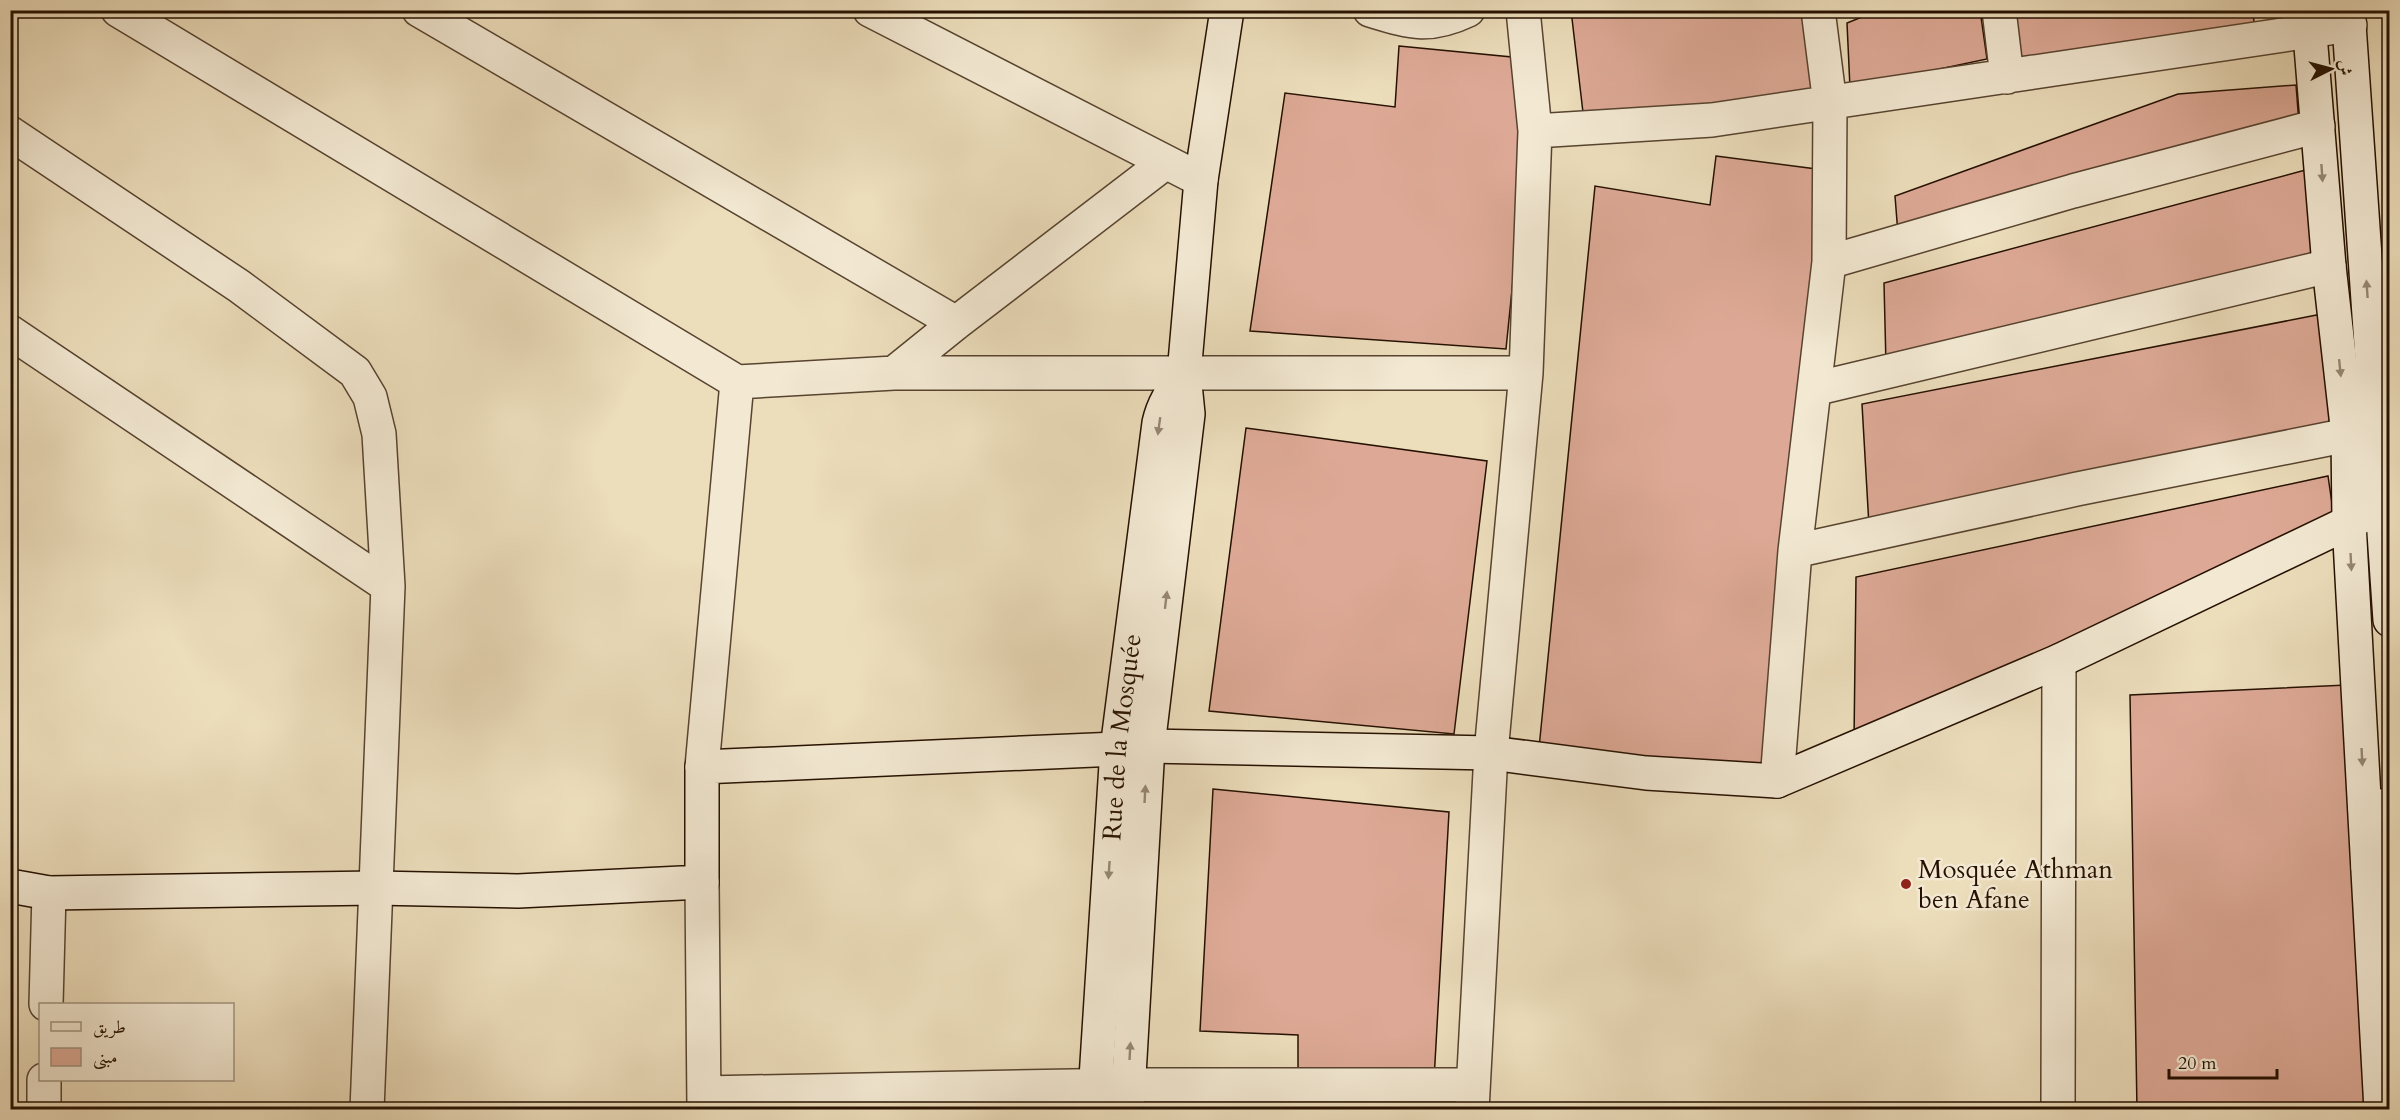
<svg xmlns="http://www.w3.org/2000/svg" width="2400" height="1120" font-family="Cardo,Amiri,serif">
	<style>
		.building { fill: #dda996; stroke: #251000; stroke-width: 1.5 }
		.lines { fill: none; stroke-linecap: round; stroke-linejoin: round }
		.street-casing { stroke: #57432f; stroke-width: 36 }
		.secondary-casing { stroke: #251000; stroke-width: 36 }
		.street { stroke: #f3e9d3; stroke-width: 33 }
		.secondary { stroke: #f3e9d3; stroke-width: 33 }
		.oneway { fill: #968774 }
		.poi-dot { fill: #8f2418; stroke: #f3e9d3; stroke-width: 2 }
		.labels { text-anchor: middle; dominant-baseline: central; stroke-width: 5; stroke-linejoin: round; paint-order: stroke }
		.street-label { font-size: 26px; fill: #251000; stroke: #f3e9d3 }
		.poi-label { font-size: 26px; fill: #251000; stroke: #f3e9d3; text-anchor: start }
	</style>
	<rect width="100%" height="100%" fill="#ecddbb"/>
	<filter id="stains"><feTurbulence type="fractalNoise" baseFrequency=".00333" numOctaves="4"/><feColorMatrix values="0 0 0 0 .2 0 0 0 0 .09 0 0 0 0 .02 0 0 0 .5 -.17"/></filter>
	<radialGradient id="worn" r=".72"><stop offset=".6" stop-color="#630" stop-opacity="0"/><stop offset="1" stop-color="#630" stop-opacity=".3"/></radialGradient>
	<!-- building -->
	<path class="building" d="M1571,10h239l12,82 -238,29z
		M1879,10h101l7,49 -137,29 -3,-65z
		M2006,10h246l3,16 -243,38z
		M1399,46l123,12 2,113 -18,178 -256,-18 35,-238 110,14z
		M2296,85l3,39 -401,110 -3,-38 283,-102z
		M1716,156l108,14 -53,602 -232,-24 56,-562 115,19z
		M2313,168l8,94 -435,103 -2,-82z
		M2327,313l5,120 -463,93 -7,-122z
		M1246,428l241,33 -33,273 -245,-23z
		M2328,476l7,48 -481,216 2,-163z
		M2347,685l23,425h-233l-7,-415z
		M1213,789l236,23 -15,268 -136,-2v-43l-98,-4z"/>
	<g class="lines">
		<defs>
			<path id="street" d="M118,10l619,372
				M419,10l537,313
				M870,10l331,170
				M1370,10c40,12 58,19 98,0
				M1999,10l8,67
				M1535,131l177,-11 638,-95
				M10,133l229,153 116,86 15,25 9,37 9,152 -21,524
				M1829,262l244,-71 245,-65
				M10,332l378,254
				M894,373l62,-50 210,-161
				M1814,389l515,-123
				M1795,551l282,-62 271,-54
				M702,767l35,-385 157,-9h632
				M1777,781l18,-230 34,-289 1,-158 -12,-94
				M2365,808l25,-3
				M2368,867l22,-3
				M702,882l2,228
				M46,1004l3,-111
				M704,1093l424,-8h344
				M44,1110v-30
				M1472,1110l19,-357 35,-380 9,-242 -12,-121
				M2058,1110l1,-449"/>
			<g id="secondary">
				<path d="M2308,10l21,256 19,169 1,87 32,588"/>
				<path d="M2348,10l42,610"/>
				<path d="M10,886l39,7 327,-5 142,3 184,-9v-115l415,-18 31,-3 343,7 155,20 131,8 282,-120 322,-154"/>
				<path id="s1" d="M1094,1110l23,-361 42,-326c4,-19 14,-33 25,-49"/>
				<path d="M1127,1110l21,-364 40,-332 -4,-40 17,-194 26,-170"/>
			</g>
		</defs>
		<!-- street casing -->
		<use href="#street" class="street-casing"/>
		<!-- secondary casing -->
		<use href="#secondary" class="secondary-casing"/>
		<!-- street -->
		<use href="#street" class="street"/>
		<!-- secondary -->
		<use href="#secondary" class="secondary"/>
	</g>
	<!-- one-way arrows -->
	<defs><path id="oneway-solid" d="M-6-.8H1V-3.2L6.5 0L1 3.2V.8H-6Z" transform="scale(1.5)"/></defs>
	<g class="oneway">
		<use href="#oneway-solid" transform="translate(2322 173) rotate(86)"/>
		<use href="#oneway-solid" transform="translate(2367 289) rotate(-94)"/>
		<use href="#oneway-solid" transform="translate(2340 368) rotate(84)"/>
		<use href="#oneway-solid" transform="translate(1159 426) rotate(98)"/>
		<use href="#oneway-solid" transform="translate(2351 562) rotate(87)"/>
		<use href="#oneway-solid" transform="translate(1166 600) rotate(-83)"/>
		<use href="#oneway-solid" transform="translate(2362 757) rotate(87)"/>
		<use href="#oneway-solid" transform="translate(1145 794) rotate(-87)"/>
		<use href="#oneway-solid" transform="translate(1109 870) rotate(94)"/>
		<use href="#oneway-solid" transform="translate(1130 1051) rotate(-87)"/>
	</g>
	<!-- markers -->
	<circle class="poi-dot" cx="1906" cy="884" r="6"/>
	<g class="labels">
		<!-- street labels -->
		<g class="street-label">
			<text stroke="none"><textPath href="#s1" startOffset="374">Rue de la Mosquée</textPath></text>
		</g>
		<!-- poi labels -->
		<g class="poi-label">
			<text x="1918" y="869">Mosquée Athman<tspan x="1918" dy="30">ben Afane</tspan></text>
		</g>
	</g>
	<!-- margin -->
	<rect width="2400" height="1120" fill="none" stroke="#ecddbb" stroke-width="36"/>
	<rect x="12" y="12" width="2376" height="1096" fill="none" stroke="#251000" stroke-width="3"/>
	<rect x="18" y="18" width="2364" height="1084" fill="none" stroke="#251000" stroke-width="1.5"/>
	<!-- legend -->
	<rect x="39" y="1003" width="195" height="78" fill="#f3e9d3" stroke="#a1927f" stroke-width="1.5"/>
	<rect x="51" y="1022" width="30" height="9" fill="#f3e9d3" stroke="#a1927f" stroke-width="1.5"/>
	<text x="93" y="1033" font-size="18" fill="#251000">طريق</text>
	<rect x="51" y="1048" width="30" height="18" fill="#dda996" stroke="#a1927f" stroke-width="1.5"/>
	<text x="93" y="1063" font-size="18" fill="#251000">مبنى</text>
	<!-- north arrow -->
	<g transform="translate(2331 69) rotate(84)" stroke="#f3e9d3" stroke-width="4.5" paint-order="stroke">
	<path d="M0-4.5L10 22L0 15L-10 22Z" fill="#251000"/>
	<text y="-9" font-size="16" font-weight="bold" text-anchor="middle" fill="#251000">ش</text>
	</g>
	<!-- scale -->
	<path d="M2169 1069v9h108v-9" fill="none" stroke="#251000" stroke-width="3"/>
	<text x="2178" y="1069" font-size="18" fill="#251000" stroke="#f3e9d3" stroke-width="4.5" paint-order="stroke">20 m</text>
	<rect width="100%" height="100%" filter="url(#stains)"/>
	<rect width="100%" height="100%" fill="url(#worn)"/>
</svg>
